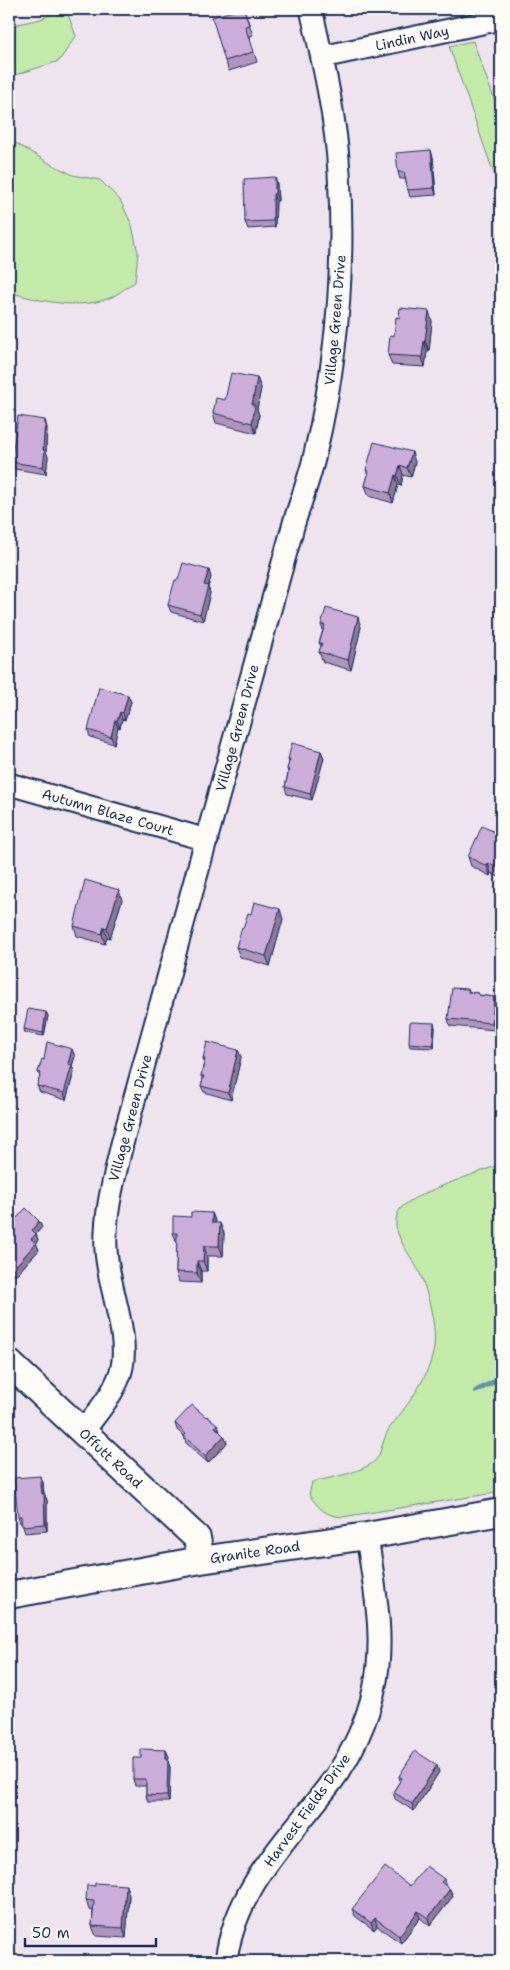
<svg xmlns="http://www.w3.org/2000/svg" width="510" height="1970" font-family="'Shantell Sans',sans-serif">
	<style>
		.green { fill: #c2eba7; stroke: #6e8d82 }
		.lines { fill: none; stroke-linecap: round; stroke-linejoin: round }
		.stream { stroke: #5e91b3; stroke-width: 5 }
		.minor-casing { stroke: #1b2f5e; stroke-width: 25 }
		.tertiary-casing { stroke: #1b2f5e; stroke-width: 30 }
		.minor { stroke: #fdfcf7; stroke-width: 21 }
		.tertiary { stroke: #fdfcf7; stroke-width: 26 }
		.wall { fill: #af95bb; stroke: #1b2f5e }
		.shaded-wall { fill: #8e7999; stroke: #1b2f5e }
		.building { fill: #cbadda; stroke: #1b2f5e }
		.labels { text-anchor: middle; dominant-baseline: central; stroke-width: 4.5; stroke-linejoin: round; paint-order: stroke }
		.street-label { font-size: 14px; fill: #1b2f5e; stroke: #fdfcf7 }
	</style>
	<rect width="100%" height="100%" fill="#eee4ee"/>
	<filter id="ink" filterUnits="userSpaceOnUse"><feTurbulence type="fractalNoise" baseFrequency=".02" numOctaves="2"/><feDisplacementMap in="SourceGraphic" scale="10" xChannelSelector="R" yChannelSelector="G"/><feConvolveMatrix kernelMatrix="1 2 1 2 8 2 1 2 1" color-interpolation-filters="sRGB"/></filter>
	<g filter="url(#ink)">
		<!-- green -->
		<path class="green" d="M62,9h4l10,27 -17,25 -50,16v-51l32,-7z
			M473,41l28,77v76l-52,-148z
			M9,139l40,24 24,12 27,5 20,20 12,25 6,28 -3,29c-8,4 -15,11 -23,15 -32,14 -72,4 -103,-5z
			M501,1164v328l-159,25c-18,-2 -22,-8 -33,-22l3,-13c16,-4 57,-10 66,-25 5,-11 6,-22 13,-31 18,-23 39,-50 43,-79 3,-19 -6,-53 -13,-71 -7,-19 -37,-47 -20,-68 11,-14 80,-36 100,-44z"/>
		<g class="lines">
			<!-- stream -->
			<path class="stream" d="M476,1391l25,-13"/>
			<defs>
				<path id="minor" d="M322,57l179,-38
					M9,784l198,56
					M83,1432c14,-20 34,-41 39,-65 7,-34 -14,-81 -16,-117 -2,-36 8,-71 16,-106l172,-621c7,-23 16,-46 21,-69 22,-92 30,-187 24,-281 -3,-56 -16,-111 -28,-164
					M226,1961c9,-74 65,-125 107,-181 19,-26 34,-59 41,-90 12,-51 0,-103 -7,-154"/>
				<path id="tertiary" d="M9,1363l188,175 4,22
					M9,1595l192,-35 166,-24 134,-24"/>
			</defs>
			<!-- minor casing -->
			<use href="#minor" class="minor-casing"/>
			<!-- tertiary casing -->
			<use href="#tertiary" class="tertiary-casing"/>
			<!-- minor -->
			<use href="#minor" class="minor"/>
			<!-- tertiary -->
			<use href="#tertiary" class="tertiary"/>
		</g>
		<!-- wall -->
		<path class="wall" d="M244,9l9,26 -4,1 8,26 -28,9 -4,-10z
			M433,157l3,38 -26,2 -2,-7 -3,-11h-5l-2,-7z
			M275,177l2,7 1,17h-2l-1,26 -27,2 -3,-7z
			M432,321l-3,30h-2l-2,16 -33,-2 -4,-10 6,-19z
			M257,378l4,10 -4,21 2,6 -3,18 -40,-10 -3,-10 12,-13z
			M47,427l-1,24 2,6 -2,17 -32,-5 -3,-7z
			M415,462l-4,15 -8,-2 -2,11 -3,-1 -5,18 -24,-7 -4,-10 3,-11 -2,-5z
			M211,577l-3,10 2,6 -7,28 -32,-9 -3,-7 10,-25z
			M321,625l40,2 -10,43 -28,-8 -4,-10 2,-6 -2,-3 4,-13z
			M128,695l3,7 -6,18 -3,-1 -2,9 -2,-1 -4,17 -24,-7 -2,-7z
			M321,751l3,7 -12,42 -25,-6 -2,-7 3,-14 -1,-4 2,-6 -1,-4z
			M501,835v43l-10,-5 -1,3 -19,-10 -3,-9z
			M122,900l-12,38 -3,-1 -2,7 -28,-8 -3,-10z
			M283,919l-13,47 -30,-9 -4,-10 7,-19z
			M468,989l2,3 8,1 1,2 15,2 3,7 -2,26 -45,-4 -2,-7z
			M46,1012l2,4 -4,20 -19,-3 -1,-4z
			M435,1027l-1,21 -24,-1 -1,-4z
			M238,1050l3,7 -10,43 -27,-8 -3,-6 2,-5 -2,-5 3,-14 -1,-4z
			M75,1056l-3,10 2,6 -8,28 -26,-8 -3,-6 3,-9 -2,-5 6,-12z
			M212,1213l4,10 8,10 -1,23h-16v15h-6v12l-22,-1 -3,-10 1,-29 -4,-10 18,-16z
			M17,1218l25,9 -6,7 2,6 -2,3 3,7 -23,25 -7,-6v-48z
			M175,1423l44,9 5,4 3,7 -19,20 -22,-20 -2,-7 -7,-6z
			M43,1482l1,11 3,7v31l-22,2 -3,-10h-2l-2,-7z
			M166,1750l3,7 -1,5 2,5 -1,35h-21l-2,-7v-9h-11l-2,-7 8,-21z
			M439,1772l-25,39 -19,-12 -2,-7 7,-11 -1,-5z
			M444,1879l2,7 7,10 -23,30 -10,-8 -19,25 -24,-17 -3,4 -19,-14 -3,-7 58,-23z
			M129,1895l-3,43 -30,-2 -4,-10 1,-15 -4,-1 -3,-10z"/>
		<!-- shaded-wall -->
		<path class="shaded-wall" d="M431,150l2,7 3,38 -2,-7z
			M275,177l2,7 1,17 -3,-7z
			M273,194l3,7 -1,26 -2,-6z
			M429,311l3,10 -3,30 -4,-10z
			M424,341l3,10 -2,16 -3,-10z
			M257,378l4,10 -4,21 2,6 -3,18 -4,-10v-18z
			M45,420l2,7 -1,24 2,6 -2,17 -3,-7v-17z
			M412,452l3,10 -4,15 -4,-9z
			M400,465l3,10 -2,11 -4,-10z
			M395,475l3,10 -5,18 -3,-10z
			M209,570l2,7 -3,10 2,6 -7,28 -3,-7 4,-29z
			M358,617l3,10 -10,43 -3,-10z
			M128,695l3,7 -6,18 -2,-7z
			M120,712l2,7 -2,9 -3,-7z
			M115,720l3,7 -4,17 -3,-7z
			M321,751l3,7 -12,42 -2,-6z
			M488,863l3,10 -1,3 -3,-10z
			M119,890l3,10 -12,38 -3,-10z
			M280,909l3,10 -13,47 -4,-10z
			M104,927l3,10 -2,7 -3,-10z
			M494,997l3,7 -2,26 -3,-7z
			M46,1012l2,4 -4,20 -1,-3z
			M434,1023l1,4 -1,21 -1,-3z
			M72,1049l3,7 -3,10 2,6 -8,28 -2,-7 4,-29z
			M238,1050l3,7 -10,43 -3,-7z
			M212,1213l4,10h-4z
			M39,1221l3,6 -8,9 -2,-6z
			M220,1223l4,10 -1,23 -4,-10z
			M36,1234l2,6 -5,5 -2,-6z
			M36,1243l3,7 -23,25 -3,-6z
			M204,1246l3,10v15l-4,-10z
			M197,1261l4,10v12l-4,-10z
			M217,1424l3,7 -5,-4z
			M224,1436l3,7 -19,20 -3,-7z
			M40,1476l3,6 1,19 -2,-7z
			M44,1493l3,7v31l-2,-7z
			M166,1750l3,7 -1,5 2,5 -1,35 -2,-6z
			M437,1765l2,7 -25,39 -2,-7z
			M126,1885l3,10 -3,43 -3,-10z
			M450,1889l3,7 -23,30 -2,-8z
			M418,1911l2,7 -19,25 -2,-7z
			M375,1918l2,8 -3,4 -3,-7z"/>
		<!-- building -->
		<path class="building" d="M239,9h5l5,16 -4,1 8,26 -28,9 -13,-44z
			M431,150l3,38 -26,2 -4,-18h-6l-2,-19z
			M275,177v17h-2v27l-28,1 -1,-43z
			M400,308l29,3 -4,30h-1l-2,16 -34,-2 2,-20 4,1 2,-19 3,1z
			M231,373l26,5 -5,27h3l-3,18 -39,-10 3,-15 9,2z
			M18,416l27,4 -2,30h2l-2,17 -32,-5z
			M374,442l38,10 -5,16 -7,-3 -3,11 -2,-1 -5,18 -25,-7 4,-15 -3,-1z
			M183,563l26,7 -5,15 4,1 -8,28 -32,-9 7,-25h3z
			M326,608l32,9 -10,43 -29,-8 3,-9h-3l6,-18h-4z
			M99,687l29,8 -5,18 -3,-1 -3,9 -2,-1 -4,17 -23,-7z
			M292,743l29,8 -11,43 -25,-7 4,-17 -2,-1 3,-10h-2z
			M482,826l19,9v35l-13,-7 -1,3 -19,-9z
			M85,880l34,10 -12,38 -3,-1 -2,7 -28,-8z
			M254,902l26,7 -14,47 -30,-9 6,-20 1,1 5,-15 3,1z
			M452,988l16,1v3l10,1v2l16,2 -2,26 -44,-4z
			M28,1009l18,3 -3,21 -19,-4z
			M410,1022l24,1 -1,22 -24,-2z
			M47,1042l25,7 -4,15 4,1 -8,28 -27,-7 4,-13 -3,-1 4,-13 2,1z
			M207,1042l31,8 -10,43 -27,-7 3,-10h-3l4,-17 -2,-1z
			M26,1208l13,13 -7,9 4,4 -5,5 5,4 -23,26 -4,-4v-44l5,-6 3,3z
			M191,1212l21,1v10h8l-1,23h-15l-1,15h-6v12l-21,-1 1,-39h-4v-17l18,1z
			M192,1405l14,12 1,-1 10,8 -2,3 9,9 -19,20 -21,-20 2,-2 -11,-11z
			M40,1476l2,18 2,-1 1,31 -23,2 -1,-10h-3l-4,-38z
			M141,1749l25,1v10h2l-1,36 -21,-1v-16h-13v-21h8z
			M415,1751l22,14 -25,39 -19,-12 9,-14 -3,-2z
			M426,1866l18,13 -3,3 9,7 -22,29 -10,-7 -19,25 -24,-18 -4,5 -19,-14 33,-42 25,19z
			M95,1883l31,2 -3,43 -31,-2 2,-25 -8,-1 1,-15 8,1z"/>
	</g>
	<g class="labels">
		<!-- street labels -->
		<g class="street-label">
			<text transform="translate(412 38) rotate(-12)">Lindin Way</text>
			<text transform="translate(335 320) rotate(-85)">Village Green Drive</text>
			<text transform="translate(237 728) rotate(-75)">Village Green Drive</text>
			<text transform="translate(108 812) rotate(16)">Autumn Blaze Court</text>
			<text transform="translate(130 1118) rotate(-75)">Village Green Drive</text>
			<text transform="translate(111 1458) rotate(43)">Offutt Road</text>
			<text transform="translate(255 1552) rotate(-8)">Granite Road</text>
			<text transform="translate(307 1810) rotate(-54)">Harvest Fields Drive</text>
		</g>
	</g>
	<!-- margin -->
	<rect width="510" height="1970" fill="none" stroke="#fdfcf7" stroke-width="30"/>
	<rect x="15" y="15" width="480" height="1940" fill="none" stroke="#1b2f5e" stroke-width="2" filter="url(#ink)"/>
	<!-- scale -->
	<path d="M25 1938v8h131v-8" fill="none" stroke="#1b2f5e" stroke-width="2.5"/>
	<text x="32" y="1938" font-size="15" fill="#1b2f5e" stroke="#fdfcf7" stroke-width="4" paint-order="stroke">50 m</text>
</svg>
